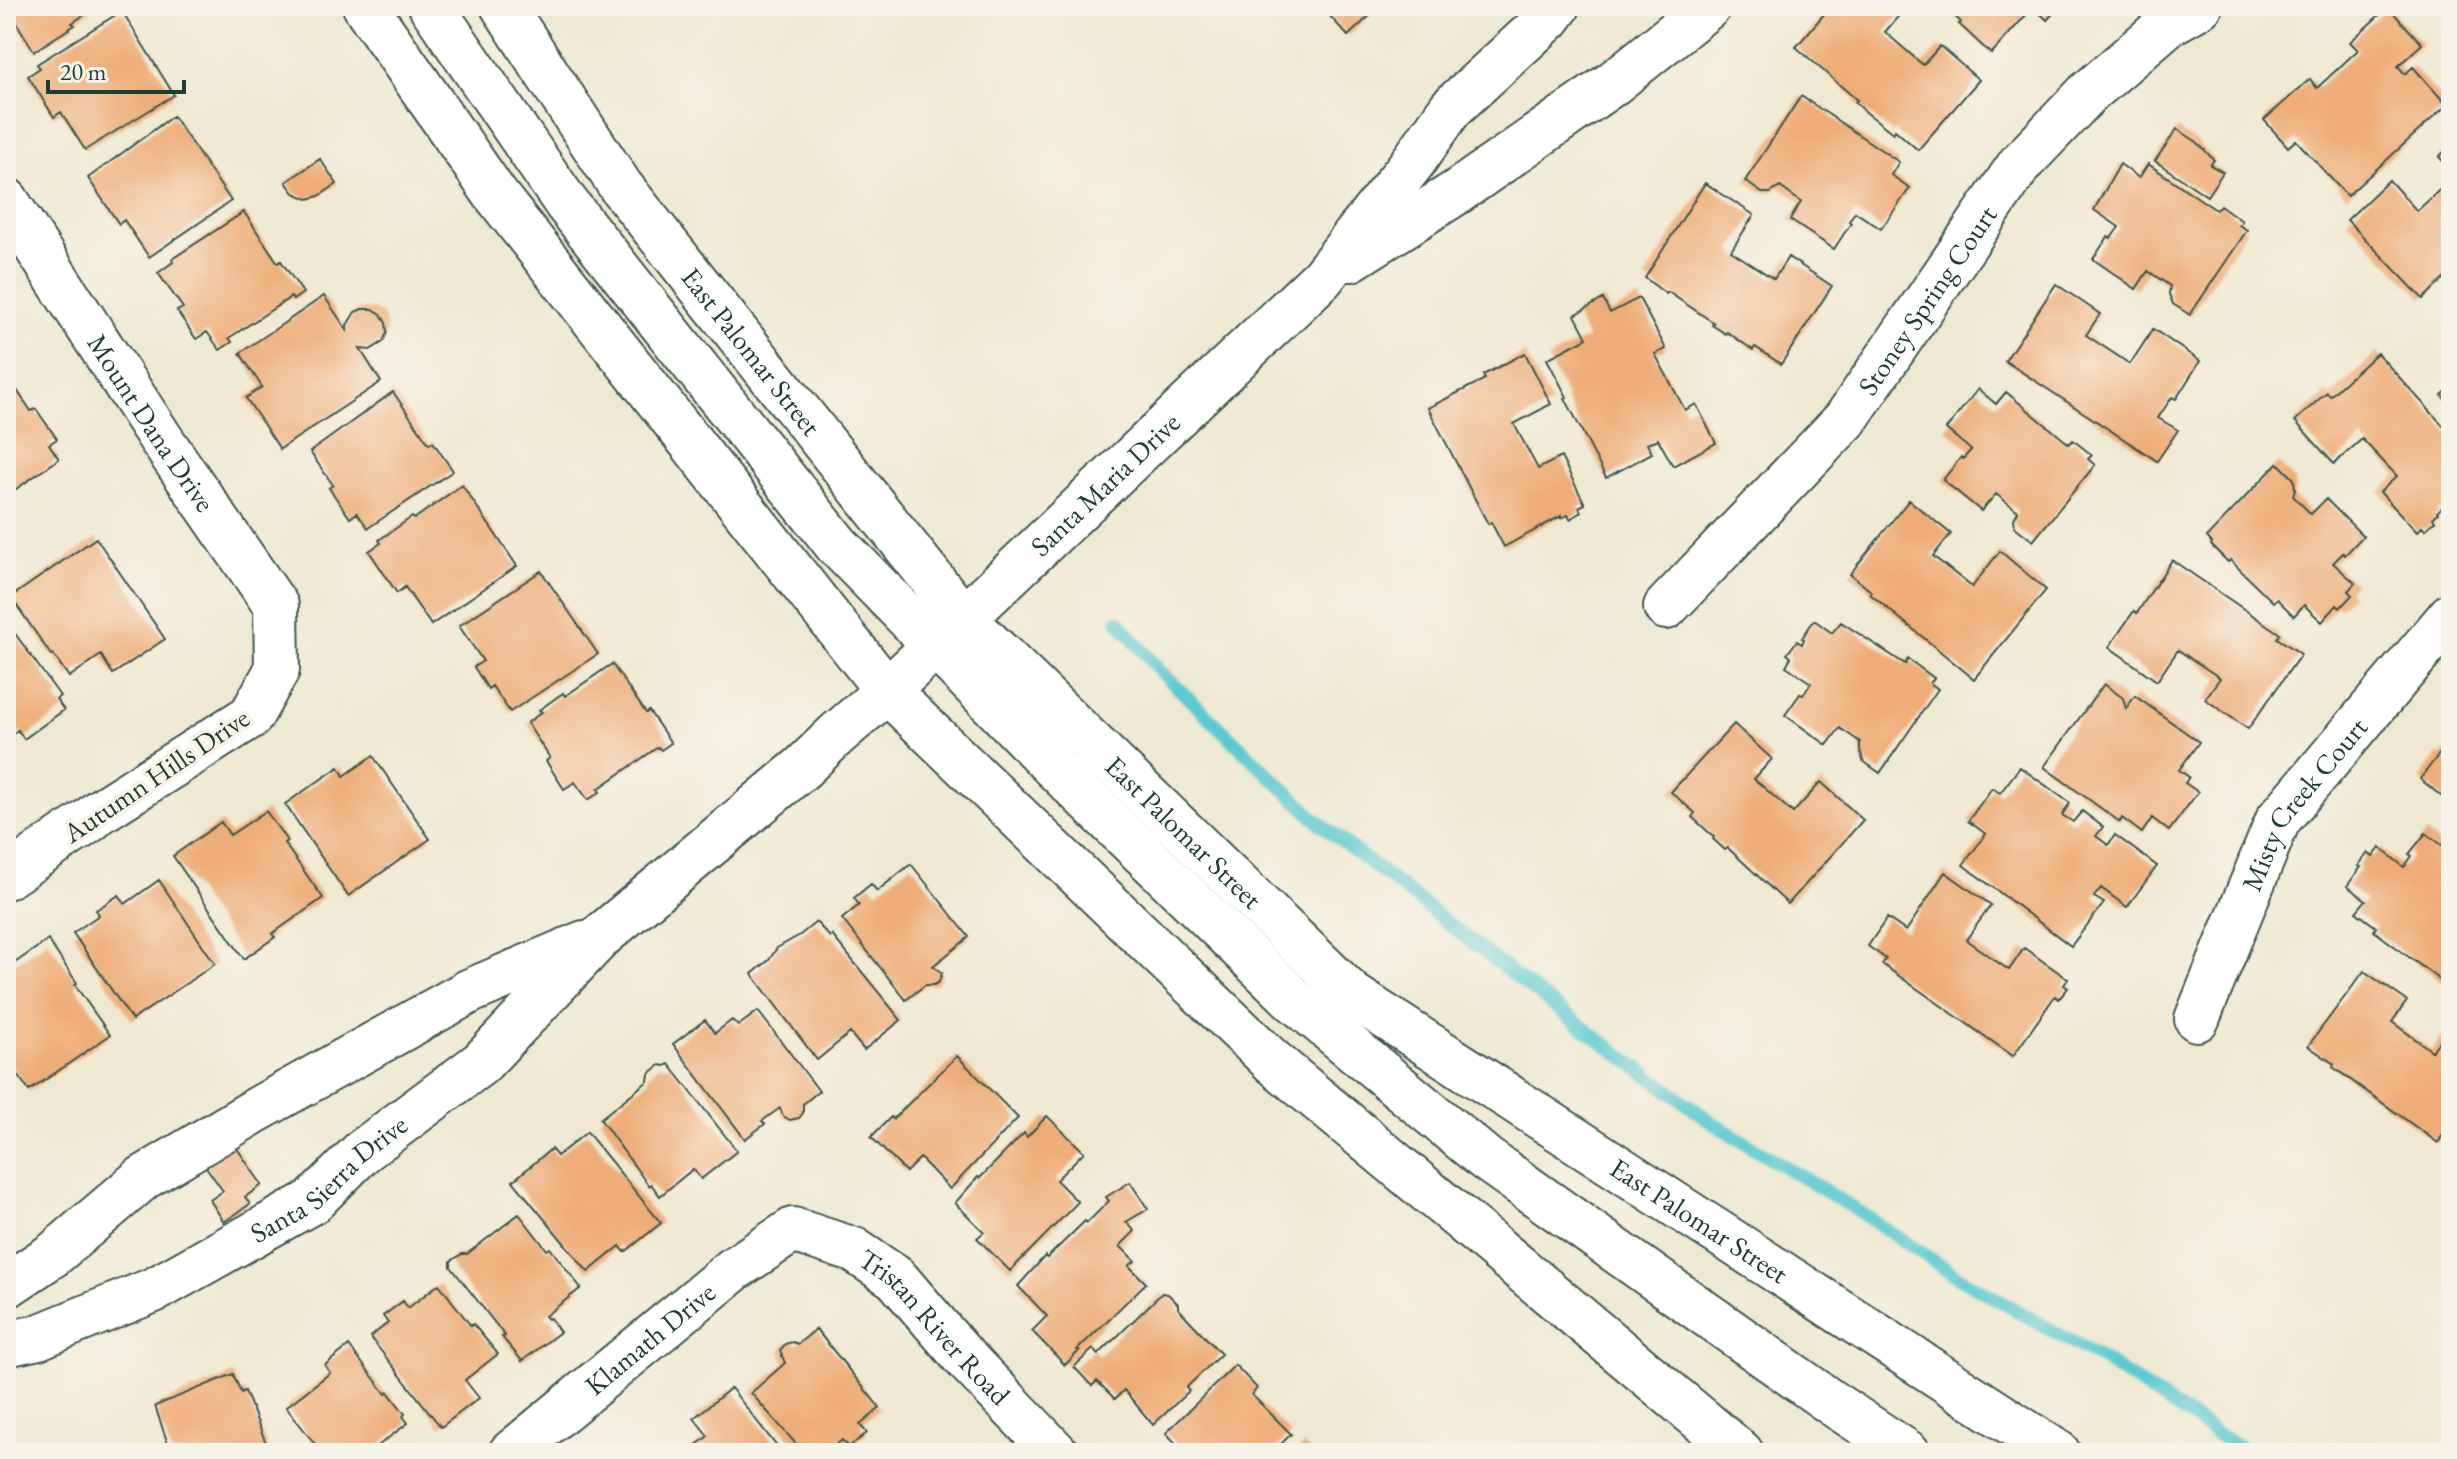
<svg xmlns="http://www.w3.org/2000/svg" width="2457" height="1459" font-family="'EB Garamond',serif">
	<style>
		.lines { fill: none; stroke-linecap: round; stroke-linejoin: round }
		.stream { stroke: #5cc9d2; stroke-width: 14 }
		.building { fill: #eead78 }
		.minor-casing { stroke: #3e574c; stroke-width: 48 }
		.major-casing { stroke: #3e574c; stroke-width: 48 }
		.minor { stroke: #fff; stroke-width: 44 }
		.major { stroke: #fff; stroke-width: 44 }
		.labels { text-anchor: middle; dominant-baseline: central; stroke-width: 8; stroke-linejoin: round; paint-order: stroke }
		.street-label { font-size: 28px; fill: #1f3d34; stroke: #f7f3e8 }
	</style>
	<rect width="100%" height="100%" fill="#f7f3e8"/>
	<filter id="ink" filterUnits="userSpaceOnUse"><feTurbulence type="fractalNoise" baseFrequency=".0125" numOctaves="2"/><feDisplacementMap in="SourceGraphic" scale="16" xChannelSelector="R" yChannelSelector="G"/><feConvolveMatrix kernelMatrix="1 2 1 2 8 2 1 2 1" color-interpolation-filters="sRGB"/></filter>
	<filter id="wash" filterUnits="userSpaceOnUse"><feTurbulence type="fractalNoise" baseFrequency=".006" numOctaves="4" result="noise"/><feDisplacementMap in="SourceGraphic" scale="32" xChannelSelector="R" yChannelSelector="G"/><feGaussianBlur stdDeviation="1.8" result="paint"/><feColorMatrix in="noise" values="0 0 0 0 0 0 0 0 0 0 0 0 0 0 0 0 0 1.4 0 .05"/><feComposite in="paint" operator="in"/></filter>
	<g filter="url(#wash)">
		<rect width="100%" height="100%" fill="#efe9d2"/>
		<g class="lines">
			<!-- stream -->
			<path class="stream" d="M1118,621l40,48 165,157 228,178 162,119 142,86 103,68 137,78 123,80 33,18"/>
		</g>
		<g id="blocks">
			<!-- building -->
			<path class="building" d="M6,6h92l-26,17 3,2 -41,26 -23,-37 -5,3z
				M1337,6h43l-32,30 -20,-22z
				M1831,6h76l-22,26 38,33 17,-19 39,34 -61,70 -23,-20 -2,3 -26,-20 -12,-11 2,-2 -61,-53z
				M1943,6h76l8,8 -36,40 -32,-30 2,-2z
				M2032,6h28l-13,14z
				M2388,7l34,37 -24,22 7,8 8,-7 34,38 -100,91 -51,-56 -8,7 -24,-27 46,-41 7,9 41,-38 -8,-8z
				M122,11l52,84 -89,55 -24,-38 -7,5 -26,-41 12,-8 -3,-4z
				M1801,96l98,66 -8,13 19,13 -29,41 -26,-17 -6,9 2,2 -17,26 -44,-29 11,-18 -21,-15 -10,6h-8l-17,-12z
				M173,116l58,85 -82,56 -25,-37 -5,4 -31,-46z
				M2177,129l20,13 17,18 -4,5 13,7 -16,24 -52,-35z
				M2451,145v25l-12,-13z
				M320,159l17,25 -18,12 -11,3 -14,-6 -8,-11z
				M2120,164l19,14 9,-14 68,46 4,-5 22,16 -3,4 8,5 -57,85 -17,-11 -4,-10 1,-8 -22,-15 -12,18 -43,-30 15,-22 3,1 8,-11 -25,-17z
				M2451,179v93l-28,27 -76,-79 42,-40 28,31z
				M1705,183l49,32 -23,36 43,28 14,-22 44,29 -51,78 -26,-17 -2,3 -26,-18 -1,2 -14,-9 2,-2 -46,-31 -2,2 -21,-16z
				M244,212l34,51 3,-2 22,32 -10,7 -2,-3 -62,41 3,4 -12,8 -13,-18 -11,7 -19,-28 6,-3 -25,-35 15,-11 -1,-3z
				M2056,284l44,30 -14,21 44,29 23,-35 47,32 -24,38 -4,-2 -14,21 20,12 -21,31 -152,-100z
				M324,296l23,34v-5l8,-13 7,-3h11l8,5 5,9 1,9 -4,10 -13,8 -10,-1 21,33 -101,67 -34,-51 16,-11 -22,-34z
				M1639,298l27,51 -11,5 30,56 11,-6 20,39 -43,23 -15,-27 -11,5 5,9 -46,25 -41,-80 2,-1 -20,-38 40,-21 -12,-23 28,-16 7,14z
				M1525,353l26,51 -37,20 24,45 23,-12 24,47 -6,3 2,5 -11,7 -2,-4 -7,3v-2l-57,31 -13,-25 -3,2 -60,-116 57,-29 -2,-4z
				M2377,353l74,81v65l-14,13 1,1 -5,5 2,3 -10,9 -3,-3 -5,5 -37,-40 17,-16 -35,-37 -28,25 -39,-43 32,-29 3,4z
				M6,374l25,37 5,-2 21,30 -8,5 10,15 -53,37z
				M2451,387v18l-9,-10z
				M1978,389l18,15 10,-12 63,52 4,-4 19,15 -4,4 7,6 -62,76 -18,-14 -1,-8 4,-8 -22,-17 -15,17 -38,-31 18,-23 2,2 8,-9 -25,-21z
				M393,392l36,52 4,-2 20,29 -85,57 -11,-15 -7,5 -21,-30 4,-3 -23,-33z
				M2278,463l16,16 1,10 -2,7 18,18 15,-15 37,37 -18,19 -2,-2 -10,10 22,20 -7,8 4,4 -12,13 -3,-3 -15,17 -18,-17 -10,11 -17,-17 -4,3 -43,-42 -2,2 -17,-17 1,-2 -5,-6z
				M462,485l55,81 -86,59 -26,-38 -8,6 -28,-42 12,-8 -2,-3 33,-23 2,2z
				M1909,500l42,34 -18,22 39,31 28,-36 46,39 -72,89 -104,-85 2,-2 -22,-18z
				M96,538l69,101 -52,35 -12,-19 -32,22 -16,-23 -2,1 -40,-58z
				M2172,560l108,74 -3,4 24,16 -53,75 -43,-30 15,-21 -42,-28 -21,31 -48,-34 25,-36 3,2z
				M541,571l57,83 -88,58 -18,-26 -4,3 -14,-22 9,-6 -24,-35z
				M1814,620l18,13 9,-11 64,42 3,-5 26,19 -4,5 8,6 -58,84 -17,-12 -3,-11v-8l-20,-14 -13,17 -42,-30 15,-21 3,1 8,-12 -25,-17 5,-9 -4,-3 10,-13 5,3 2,-5 -2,-1z
				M6,621l54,75 -4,3 8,11 -40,29 -6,-9 -12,9z
				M612,664l34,49 3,-2 22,32 -10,7 -3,-3 -60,42 2,3 -12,8 -13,-18 -11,7 -18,-28 4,-3 -23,-35 15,-11 -3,-2 24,-17 2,3z
				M2104,684l19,14 3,11 9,-13 64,46 -20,28 10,7 -4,6 13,9 -29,39 -17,-13 -10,15 -20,-15 -2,4 -76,-55z
				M1734,724l38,35 -18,20 39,34 28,-31 42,38 -75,84 -60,-56 -3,2 -12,-11 1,-2 -22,-20 3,-4 -24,-21z
				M2451,744v60l-31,-25 19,-25 3,2z
				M373,756l57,83 -82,57 -63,-92 54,-37 5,9z
				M2020,767l50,36 -8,12 11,7 9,-11 21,16 -7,9 12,9 7,-10 42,31 -30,41 -26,-19 -7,9 10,6 -33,43 -108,-81 23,-31 -18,-13 24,-33 8,5z
				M266,811l21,30 -3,2 39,55 -51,36 3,3 -31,22 -71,-103 48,-34 9,13z
				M2426,833l25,19v130l-3,4 -74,-55 2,-4 -20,-15 10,-12 -19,-14 14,-19 -3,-1 10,-13 5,4 7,-9 24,19 8,-11 -3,-2z
				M911,864l58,73 -36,29 9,7 -3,9 -5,3h-9l-19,15 -64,-81 17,-14 -5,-7 17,-14 6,7z
				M1945,872l46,33 -25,35 43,30 15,-22 44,31 -4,6 4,3 -9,11 -4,-3 -42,60 -131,-92 4,-5 -18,-13 19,-28 19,13z
				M159,880l56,84 -83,56 -59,-87 26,-18 -3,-5 23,-15 6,9z
				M816,922l14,15 2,-2 69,85 -37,30 -14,-17 -33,27 -65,-86 17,-14 8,-12 23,-13z
				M48,940l29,43 -2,2 35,50 -81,56 -23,-34v-88z
				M2364,971l43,30 -15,21 40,29 19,-26v117l-9,-6 -4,7 -105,-76 1,-3 -26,-18z
				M758,1011l61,80 -16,13v9l-4,5 -9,2 -7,-4 -3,-8 -18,13 3,3 -20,15 -72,-95 32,-24 10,13 17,-13 6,6z
				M957,1056l61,62 -68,71 -30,-31 -14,14 -35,-35 20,-20 2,2z
				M669,1064l68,87 -36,28 -8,-10 -33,27 -9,-12 -2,2 -49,-67 48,-38 1,-7 11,-9 5,1z
				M1047,1116l37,36 -28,28 22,22 -68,69 -33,-33 7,-6 -29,-29 23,-26 2,1 44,-45 3,4z
				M587,1132l74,91 -36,29 -5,-6 -32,26 -75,-91 38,-32 6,7z
				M234,1144l28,41 -17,12 5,7 -26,18 -14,-22 13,-9 -19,-27z
				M1130,1182l18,27 -22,13 9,9 -15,15 15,15 -6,5 17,17 -69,67 2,1 -14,14 -33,-34 15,-15 -29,-30 27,-30 2,2 38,-37 2,2 22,-22 -3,-4z
				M519,1214l28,36 3,-2 31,40 -36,28 3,3 2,-1 10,14 -38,29 -20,-24 3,-1 -54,-69v-6l11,-7h5z
				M439,1284l32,42 2,-2 25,30 -33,26 14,18 -38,29 -71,-90 18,-14 -5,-7 20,-15 5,7z
				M1162,1293l6,1 10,10v4l43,46 -35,34 3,3 -36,34 -29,-35 -9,9 -18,-18 -5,5 -18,-19 19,-18 5,6z
				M816,1329l64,79 -20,17 7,8 -18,14 -7,-7 -16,13h-22l-53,-60 34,-30 -5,-12 5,-7 8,-2 5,2z
				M349,1346l37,48 2,-2 17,22 -2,2 5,7 -33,25 5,5h-58l-36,-46 44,-34 -5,-8z
				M1235,1365l22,23 -5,7 39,39 -19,19h-87l-19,-20z
				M233,1374l8,19 4,-2 25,62h-99l-16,-47z
				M731,1388l51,65h-96l22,-17 -14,-18z
				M1304,1445l8,8h-16z"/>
		</g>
	</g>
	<g filter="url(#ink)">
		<use href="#blocks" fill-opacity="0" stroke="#3e574c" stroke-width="2"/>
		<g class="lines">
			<defs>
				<g id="minor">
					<path d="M431,6l135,197 271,342 218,223 239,232 192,159 346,244 76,50"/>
					<path id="s1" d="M6,200l155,239 115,167 1,64 -26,46 -152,96 -9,8 -84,57"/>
					<path d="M1351,259l106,-67 155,-108 97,-78"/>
					<path id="s2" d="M1666,607l179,-187 175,-256 67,-70 81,-70 32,-18"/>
					<path id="s3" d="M2197,1019l81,-199 173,-205"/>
					<path d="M6,1286l48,-32 89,-76 115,-69 212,-118 114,-48"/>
					<path id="s4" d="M6,1344l32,-7 118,-48 157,-88 50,-50 118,-88 120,-127 202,-169 33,-32 51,-44 435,-413 91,-116 38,-54 98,-90 9,-12"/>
					<path id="s5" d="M511,1453l223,-184 59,-39 61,20 42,28 67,78 93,97"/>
				</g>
				<g id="major">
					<path d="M365,6l130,188 392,497 385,370 469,392"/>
					<path id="s6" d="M503,6l118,181 342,431 389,377 706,458"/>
				</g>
			</defs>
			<!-- minor casing -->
			<use href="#minor" class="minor-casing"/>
			<!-- major casing -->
			<use href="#major" class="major-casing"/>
			<!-- minor -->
			<use href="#minor" class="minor"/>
			<!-- major -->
			<use href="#major" class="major"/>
		</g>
	</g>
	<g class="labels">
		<!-- street labels -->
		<g class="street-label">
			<text stroke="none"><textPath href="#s2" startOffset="404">Stoney Spring Court</textPath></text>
			<text stroke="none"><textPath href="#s6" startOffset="426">East Palomar Street</textPath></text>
			<text stroke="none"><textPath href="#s1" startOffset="266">Mount Dana Drive</textPath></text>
			<text stroke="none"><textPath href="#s4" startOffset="1410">Santa Maria Drive</textPath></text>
			<text transform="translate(156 775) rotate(-34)">Autumn Hills Drive</text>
			<text stroke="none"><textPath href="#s3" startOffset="242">Misty Creek Court</textPath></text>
			<text stroke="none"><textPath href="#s6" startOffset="1074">East Palomar Street</textPath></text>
			<text stroke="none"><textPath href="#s4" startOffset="366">Santa Sierra Drive</textPath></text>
			<text stroke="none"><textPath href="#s6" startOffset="1722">East Palomar Street</textPath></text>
			<text stroke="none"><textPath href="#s5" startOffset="536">Tristan River Road</textPath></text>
			<text stroke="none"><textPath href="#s5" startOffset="180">Klamath Drive</textPath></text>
		</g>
	</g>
	<!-- margin -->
	<rect width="2457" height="1459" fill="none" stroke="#f7f3e8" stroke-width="32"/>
	<!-- scale -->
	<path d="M48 80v12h136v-12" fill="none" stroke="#1f3d34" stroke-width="4"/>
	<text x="60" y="80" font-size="24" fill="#1f3d34" stroke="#f7f3e8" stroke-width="6" paint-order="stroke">20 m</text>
</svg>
